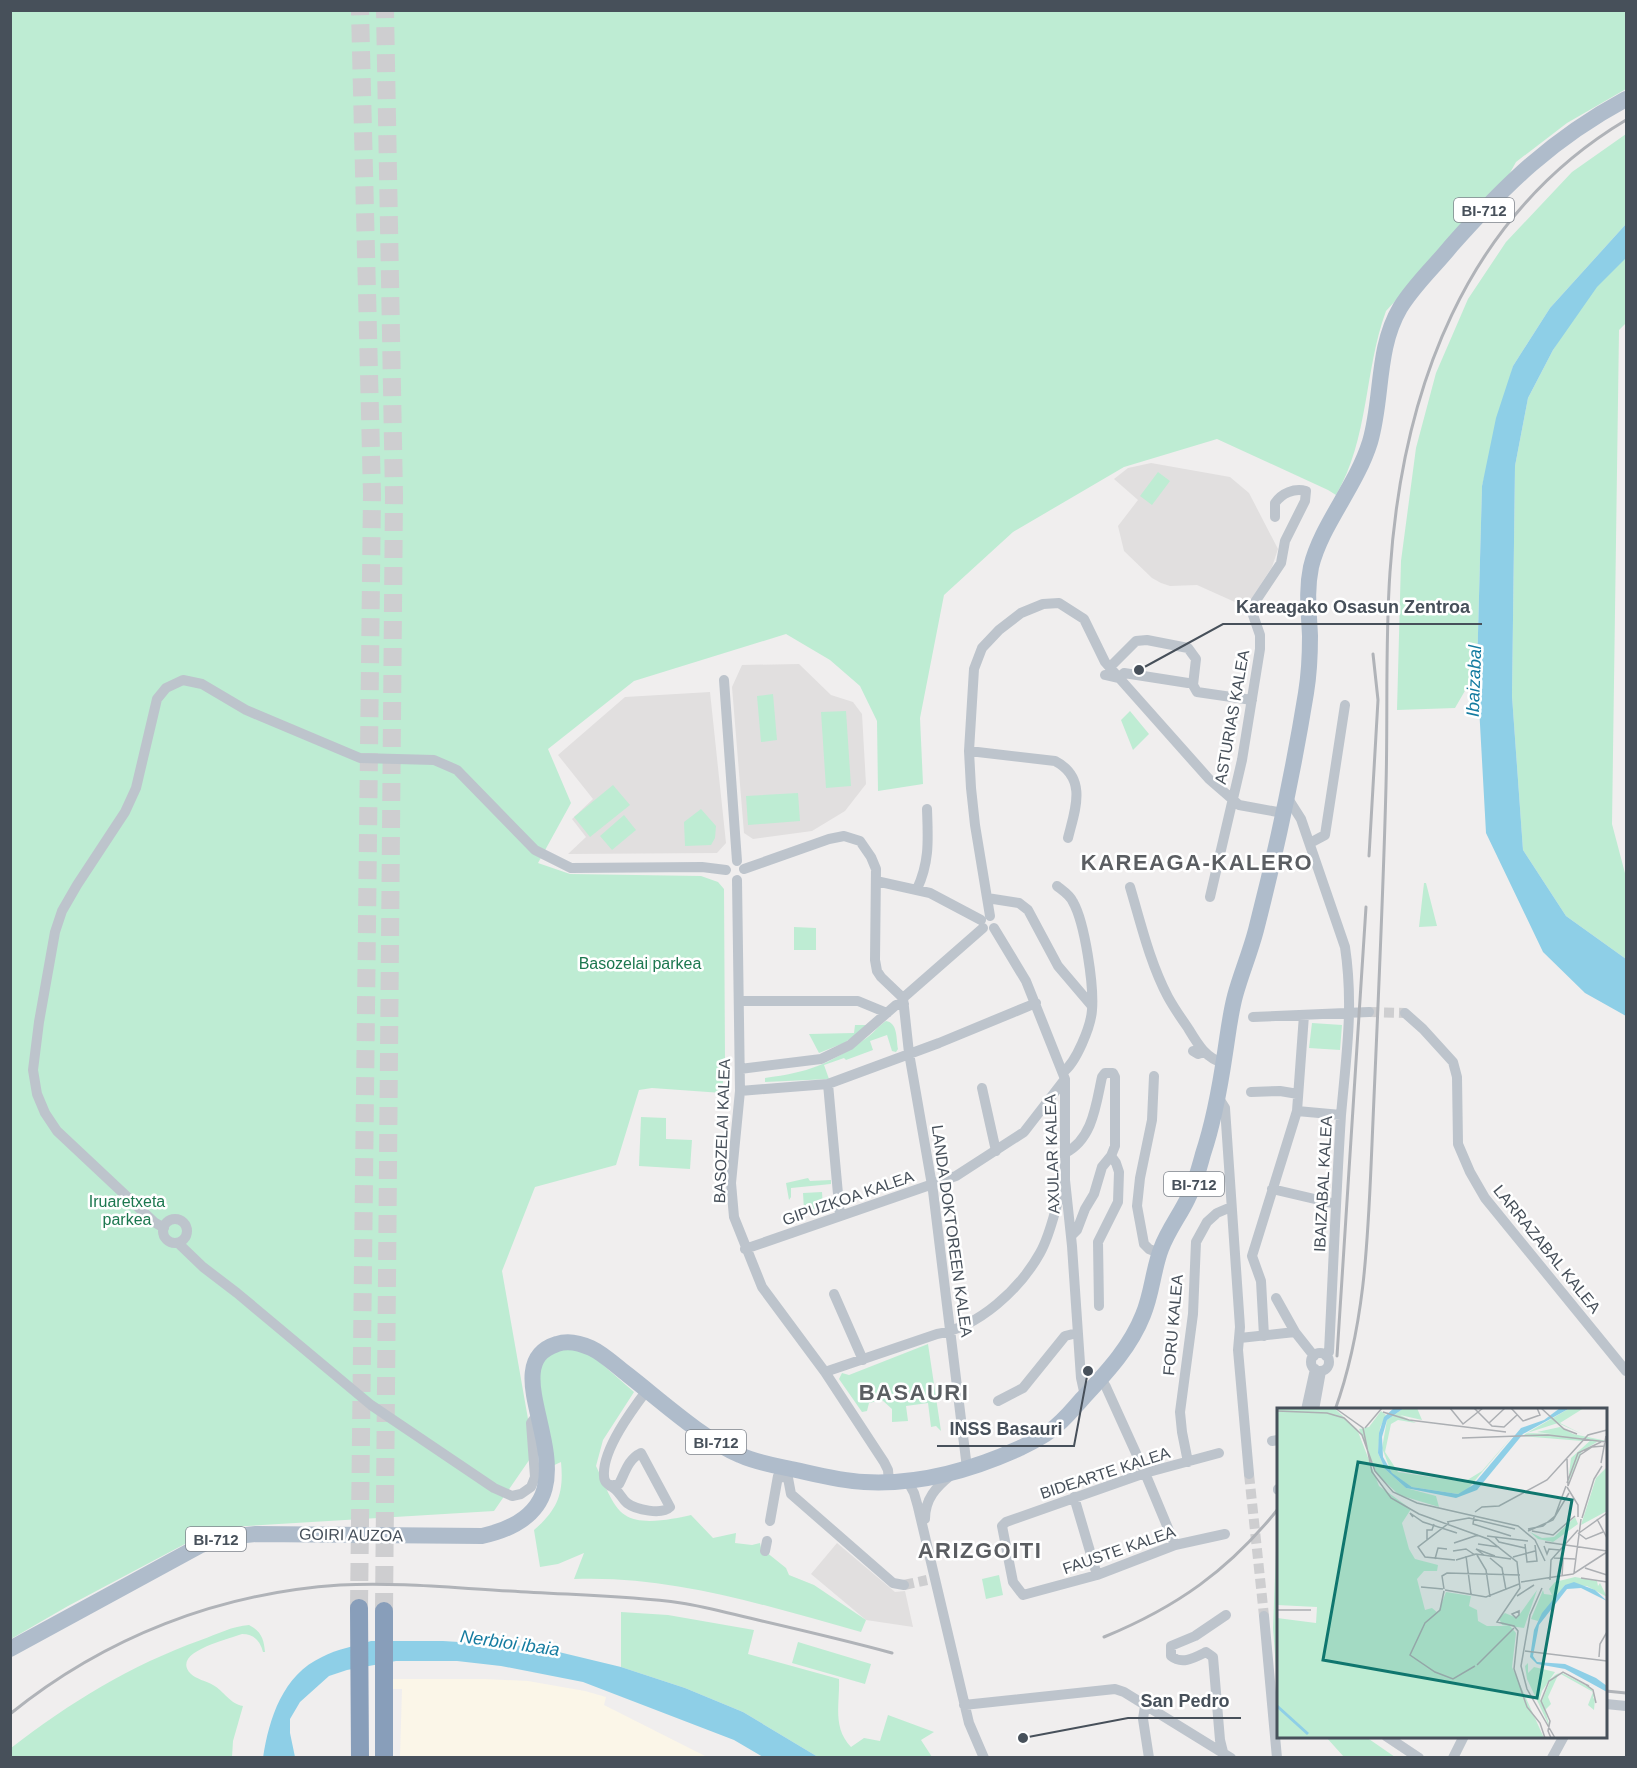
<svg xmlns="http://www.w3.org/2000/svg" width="1637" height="1768" font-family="Arial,sans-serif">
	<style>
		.commercial { fill: #fbf6e8 }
		.education { fill: #e1dfdf }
		.green { fill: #beecd3 }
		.water { fill: #8ecfe7 }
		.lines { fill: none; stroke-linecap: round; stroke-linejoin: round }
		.street-tunnel { stroke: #ceced0; stroke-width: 10; stroke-dasharray: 10 5; stroke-linecap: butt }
		.highway-tunnel { stroke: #ceced0; stroke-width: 18; stroke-dasharray: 18 9; stroke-linecap: butt }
		.street { stroke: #bdc4cc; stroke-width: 10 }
		.primary { stroke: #afbccb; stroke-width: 16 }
		.highway { stroke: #889eba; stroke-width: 18 }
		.rail { stroke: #b0b3b8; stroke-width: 3 }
		.labels { text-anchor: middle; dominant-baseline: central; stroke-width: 5; stroke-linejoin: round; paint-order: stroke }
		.shield { fill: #fff; stroke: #7e848c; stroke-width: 1.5 }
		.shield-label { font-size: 15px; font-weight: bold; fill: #47505a }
		.street-label { font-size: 16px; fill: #47505a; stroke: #fff }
		.park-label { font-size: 16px; fill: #1c774f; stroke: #fff }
		.water-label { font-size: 18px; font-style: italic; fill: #147ba0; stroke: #fff }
		.district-label { font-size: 22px; font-weight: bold; letter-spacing: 1.5px; fill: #5b5e62; stroke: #fff }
		.inset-river { fill: none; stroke: #8ecfe7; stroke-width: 3 }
		.inset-road { fill: none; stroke: #acafb3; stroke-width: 1.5 }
		.view { fill: #0f766e; fill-opacity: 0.15; stroke: #0f766e; stroke-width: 3 }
		.inset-edge { fill: none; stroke: #47505a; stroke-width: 3 }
		.leader { fill: none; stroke: #47505a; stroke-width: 2 }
		.callout-dot { fill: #47505a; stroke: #fff; stroke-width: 2 }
		.callout-label { font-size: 18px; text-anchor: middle; font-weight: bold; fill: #47505a; stroke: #fff; stroke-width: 5; stroke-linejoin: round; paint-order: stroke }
	</style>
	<rect width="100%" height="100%" fill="#f0eeee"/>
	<!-- commercial -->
	<path class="commercial" d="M393,1679h92l43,2 57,10 21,6 -2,8 103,52h-307l2,-68h-9z"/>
	<!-- education -->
	<path class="education" d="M1151,463l79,14 19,16 29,56 -6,18 -26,40 -49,-22 -27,1 -9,-3 -9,-5 -28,-27 -6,-25 20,-26 -24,-21 14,-11z
		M799,664l32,31 22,7 9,12 4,70 -21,27 -33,20 -59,8 -9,-6 -12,-146 10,-22z
		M710,692l16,151 -9,10 -149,1 18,-17 -14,-18 21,-20 -35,-44 67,-58z
		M837,1543l58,49 10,-1 8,36 -47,-7 -55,-46z"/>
	<!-- green -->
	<path class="green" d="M11,11h1615v78l-59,34 -51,39 -10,18 -120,131c-22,60 -17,128 -50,184l-8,-5 -111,-51 -93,28 -111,65 -69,63 -24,123 3,66 -45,7 -1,-70 -17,-35 -30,-26 -44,-26 -152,47 -86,68 23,54 -33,60 32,11 131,2 17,6 6,7 1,170 -3,34 -70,-5 -13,2 -23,75 -81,22 -33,84 32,182 -40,58 -279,17 -147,78 -57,33z
		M1626,134v90l-76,84 -37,58 -31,120 -5,184 -22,38 -58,2 4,-149 15,-113 20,-75 32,-74 38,-57 66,-70z
		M1626,256v67l-7,7 -7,494 14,53v82l-60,-43 -43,-66 -11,-154 3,-230 13,-68 25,-48 41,-65z
		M1158,472l12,9 -18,24 -12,-9z
		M773,694l4,46 -16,2 -4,-46z
		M846,711l5,75 -25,2 -5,-76z
		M1130,711l19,23 -16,16 -12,-30z
		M613,785l17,20 -40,32 -16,-20z
		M798,793l2,28 -52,4 -2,-29z
		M701,809l15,17 -1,12 -4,7 -26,1 -1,-24z
		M624,815l12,15 -24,20 -12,-14z
		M1424,883h2l11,43 -18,1z
		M794,927l22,1v22h-22z
		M886,1021c12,2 10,17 12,28l-2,3 -4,-1 -5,-16 -17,6 3,9 -27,10 -2,-2 -20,7 5,14 -64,3v-4c44,-6 63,-13 100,-39 8,-5 13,-13 21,-18z
		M1312,1023l30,2 -2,25 -31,-2z
		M855,1025h15l-26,18 -25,10 -10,-19 45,-1z
		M641,1117l25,1v21l26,1 -2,29 -51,-3z
		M808,1178l2,3 21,-1v4l-40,4v9l-2,3 -3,-17z
		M822,1192l1,16 -19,2 -1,-17z
		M928,1344l13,87 -5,-5 -5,1 -3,-24 -22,3 2,15 -16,1v-13l-10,-9 -13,3 -2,8 -5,1 -23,-33 3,-6 7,2z
		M557,1347l30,4 47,41 -31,48 -7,26c7,14 16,41 29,49 15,11 49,4 66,0l22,23 23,-5 -1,10 17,2 8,-2 1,5 25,20 3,7 25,10 52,35 -5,12c-94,-26 -189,-57 -287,-53l10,-26 -26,11 -18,3 -6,-37c24,-21 30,-37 27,-68l-13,6 -11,-102z
		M1278,1547v133l-1,1 -4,-53 3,-77z
		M999,1575l4,20 -17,4 -4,-20z
		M621,1612l47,3 86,15 -6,24 91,25c1,25 -7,48 12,68l13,-9 16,3 8,-26 46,17 -13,8 11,17h-114l-75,-45 -58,-24 -64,-21z
		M249,1625c12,6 15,14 16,27h-2c-3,-11 -9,-18 -21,-18 -12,5 -73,18 -51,40 5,5 15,7 22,11 11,6 17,19 30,21l-10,35 -1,16h-221v-9c58,-45 120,-83 190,-108 16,-6 32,-14 48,-15z
		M798,1642l73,22 -6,20 -73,-21z
		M1326,1737h40l29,20h-51z"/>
	<!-- water -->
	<path class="water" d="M1626,224v34l-29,29 -44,63 -25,48 -13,68 -3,230 11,154 43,66 60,43v57l-41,-23 -42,-41 -57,-119 -9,-163 5,-184 14,-68 17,-52 37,-58z
		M371,1641h72l95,6 83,20 64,21 58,24 75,45h-55l-29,-17 -151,-58 -82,-16 -44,-5h-61l-49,9 -18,6 -29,26 -10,17v14l5,24 -32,1c6,-40 20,-83 59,-101 15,-8 33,-11 49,-16z"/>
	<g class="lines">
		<!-- street-tunnel -->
		<path class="street-tunnel" d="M1369,1012l36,1
			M1249,1474l15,142
			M904,1585l23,-5"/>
		<!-- highway-tunnel -->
		<path class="highway-tunnel" d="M359,1608l13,-1114 -12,-484
			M384,1611l10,-1115 -9,-486"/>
		<!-- street -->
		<path class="street" d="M1110,667l26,-26 11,-1 41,8 8,11 -3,26 4,7 55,8
			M1105,675l13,3 6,-5 64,10
			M724,680l13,181
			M969,751l86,10c33,17 20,49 13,77
			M1287,797l14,22 44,128c9,60 1,110 -4,168 -5,79 -8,158 -12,237l-3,4
			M1310,843l15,-8 20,-130
			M744,869l85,-30 15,-3 16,5 11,16 5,12 -1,91 2,11 4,6 22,21
			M737,880l3,211 -9,92 3,34 28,70 63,85 59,90 4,8 1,12
			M876,881l54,12 51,27
			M1057,886c5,4 13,9 16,16 12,21 21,84 19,108 -1,16 -16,53 -29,62
			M1130,887c11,37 20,76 38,110 6,11 13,21 20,31 9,15 18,31 36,35
			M917,889c13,-28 11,-50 10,-80
			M1210,897l32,-137 18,-111v-14l-8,-23 1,-7 28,-42 4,-22 20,-40 1,-10c-12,-3 -24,2 -31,12v14
			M987,898l32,5 9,7 30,56 34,40
			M990,916l-15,-91 -4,-37 -2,-37 5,-82 8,-21 17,-18 22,-17 22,-9 16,-1 25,16 21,43 104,117 30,26 44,8
			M994,928l32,53 39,98v101l7,66 9,132 4,18
			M903,998l6,55 24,138 34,277
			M903,998l80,-70
			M740,1001h118l29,12
			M1405,1013l18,16 30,33 4,15 1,67 12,28 15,26 141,173
			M1253,1017l116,-5
			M1193,1051l5,3 6,-2
			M740,1069l81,-10 29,-14 46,-40 8,-1
			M1154,1076l-2,44 -12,58 -3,28 7,38 5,5 10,4
			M828,1084l12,132
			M982,1088l14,63
			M740,1091l88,-7 111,-41 97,-40
			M1251,1092l29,-1 18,3
			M1218,1097l7,11 15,219 -2,23 11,124
			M1297,1111l44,4
			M1065,1153c28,-14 31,-49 37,-76l3,-4h8l2,4v69l-4,10 -9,11 -8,27 -9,15 -8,21 -6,6
			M1272,1189l64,15
			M163 1231a12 12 0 1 1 24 0a12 12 0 1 1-24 0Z
			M164,1228l-10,-6 -97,-91 -12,-18 -8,-19 -4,-24 6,-48 16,-90 7,-21 15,-26 48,-73 11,-24 21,-89 9,-11 17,-8 19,4 44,26 114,48 74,2 23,10 78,80 36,18 131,-1 24,3
			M178,1243l25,24 34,26 134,112 123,83 18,8 9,-2 10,-7 4,-10 -4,-54 3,-4 4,-1
			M745,1249l211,-73 68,-44 41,-53
			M834,1294l29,66
			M1276,1298l19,34 19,24
			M1099,1306l-1,-64 20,-40 1,-30 -3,-9 -5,-7
			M1264,1336l-3,-55 -9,-25 45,-145 7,-96
			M1240,1338l55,-6
			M1311 1362a9 9 0 1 1 18 0a9 9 0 1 1-18 0Z
			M825,1372l112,-38c42,-7 83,-45 103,-81 12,-21 15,-47 24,-70
			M1101,1379l5,8 39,86 30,72
			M998,1401l25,-13 42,-52 12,-3
			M1306,1410l9,-41
			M1314,1410l7,-39
			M1272,1441l6,-1
			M1219,1453l-74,20 -139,49 -4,4 11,56 10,13 74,-20 78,-30 50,-11
			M1188,1462l-6,-30 -2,-20 13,-98 3,-72 11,-20 10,-9 14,-6
			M789,1468l-1,10 3,16 102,89 11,2
			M907,1480l7,13 4,14 51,216 15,35
			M610,1486l9,-2c6,-11 9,-25 22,-31l29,54c-8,8 -34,3 -43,-4 -5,-4 -7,-10 -12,-14 -6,-4 -11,-6 -11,-13 -2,-26 28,-66 43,-86
			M1278,1490v-1
			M1074,1497l23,78
			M925,1519c0,-20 11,-32 26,-44
			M770,1521l8,-45 10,2
			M765,1551l2,-10
			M1264,1616l13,142
			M1606,1704l20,2
			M964,1705l151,-16 9,3 107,66
			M1145,1706l-2,13 6,39
			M1386,1736l33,22
			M1223,1752l-3,-12 -7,-83 -7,-5c-12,6 -24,13 -35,4v-10l24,-10 31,-21
			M1453,1758l11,-22
			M1552,1758l12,-22"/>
		<!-- primary -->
		<path class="primary" d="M10,1649l191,-104 17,-7 38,-4 226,2c140,-31 -2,-168 75,-192 11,-4 23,-1 34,4 13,6 25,18 37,27 32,25 76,65 112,80 17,8 38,11 56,15 22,5 45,11 68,12 53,3 108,-12 156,-34 10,-5 21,-10 30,-17 13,-9 22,-21 33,-33 23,-25 47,-50 60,-83 9,-21 10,-45 18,-66 7,-19 19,-34 27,-51 7,-14 11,-29 15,-44 11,-33 17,-67 22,-101 3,-19 5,-38 10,-57 6,-22 15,-43 21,-66 20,-78 37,-157 50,-237 3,-18 4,-38 4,-57 -1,-24 -4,-45 1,-69 10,-42 45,-80 59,-125 13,-44 6,-93 30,-134 14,-23 34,-41 51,-62 55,-62 101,-107 175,-147"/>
		<!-- highway -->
		<path class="highway" d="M359,1608l1,150
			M384,1611v147"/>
		<!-- rail -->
		<path class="rail" d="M1369,856l9,-156 -5,-46
			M1337,1356l29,-449
			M1335,1410c31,-86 33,-176 37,-266 5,-119 11,-239 14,-358 2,-72 -1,-143 4,-214 12,-180 74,-355 236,-452
			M1104,1637c73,-30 125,-67 174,-128
			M1606,1691l20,2
			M10,1714c95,-77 209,-121 330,-129 57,-3 114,3 170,6 57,4 114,4 171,12 27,4 54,12 81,18 43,10 86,20 130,32"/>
	</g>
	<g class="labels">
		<!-- shield labels -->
		<g class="shield">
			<rect x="1454" y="198" width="60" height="24" rx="4.5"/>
			<rect x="1164" y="1172" width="60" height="24" rx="4.5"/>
			<rect x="686" y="1430" width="60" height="24" rx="4.5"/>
			<rect x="186" y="1527" width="60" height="24" rx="4.5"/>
		</g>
		<g class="shield-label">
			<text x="1484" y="210">BI-712</text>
			<text x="1194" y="1184">BI-712</text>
			<text x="716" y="1442">BI-712</text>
			<text x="216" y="1539">BI-712</text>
		</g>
		<!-- street labels -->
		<g class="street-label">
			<text transform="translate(1232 717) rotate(-80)">ASTURIAS KALEA</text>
			<text transform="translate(722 1131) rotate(-88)">BASOZELAI KALEA</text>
			<text transform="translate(1052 1154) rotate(-92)">AXULAR KALEA</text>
			<text transform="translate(1323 1184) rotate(-87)">IBAIZABAL KALEA</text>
			<text transform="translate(848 1198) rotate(-19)">GIPUZKOA KALEA</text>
			<text transform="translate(952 1231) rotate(82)">LANDA DOKTOREEN KALEA</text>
			<text transform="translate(1547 1249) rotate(51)">LARRAZABAL KALEA</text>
			<text transform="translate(1173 1325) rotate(-85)">FORU KALEA</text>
			<text transform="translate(1105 1473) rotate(-18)">BIDEARTE KALEA</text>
			<text transform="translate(351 1535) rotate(1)">GOIRI AUZOA</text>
			<text transform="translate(1119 1550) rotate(-19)">FAUSTE KALEA</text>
		</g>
		<!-- park labels -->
		<g class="park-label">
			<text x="640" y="963">Basozelai parkea</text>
			<text x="127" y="1201">Iruaretxeta<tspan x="127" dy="18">parkea</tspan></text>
		</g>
		<!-- water labels -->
		<g class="water-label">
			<text transform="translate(1474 681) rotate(-88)">Ibaizabal</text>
			<text transform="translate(510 1643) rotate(8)">Nerbioi ibaia</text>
		</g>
		<!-- district labels -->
		<g class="district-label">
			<text x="1197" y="862">KAREAGA-KALERO</text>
			<text x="914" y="1392">BASAURI</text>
			<text x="980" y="1550">ARIZGOITI</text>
		</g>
	</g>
	<!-- overview -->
	<g transform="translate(1277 1408)">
		<rect width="330" height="330" fill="#f0eeee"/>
		<path d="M0,0h57l23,21 22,57 32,23 -9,14 7,26 6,10 23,6 -1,6h-13l-7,8 8,31 7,-2 6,5 8,-21 25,4 -2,10 8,4 1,11 9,5h23l6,7 -4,34 32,71h-267v-120l39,5 1,-16 -40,-2zM127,0h13l5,12 -22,-5 16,8 -18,-3 -7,4 -6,28 13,20 66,10 18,-11 32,-37 -47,56 -9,4 -46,-7 -20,-13 -10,-26 5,-28zM293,0h14l-24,15 24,12 -26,-12 -31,10 25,1 -15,-2 23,-5 13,7 34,7 -10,1 -15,9 -14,32 3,-25 21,-19 -10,2 -60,-5zM104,3l5,4 -6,13 -2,25 7,16 21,19 30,8 3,11 -40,-12 -22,-21 -18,-45 10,-2zM330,59v44l-26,14 15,-47zM298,109l3,7 -25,18 -15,-3 -8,-7 12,6 12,-1zM298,169l22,4 1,5 2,-3 7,14 -20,-11 -22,-1 -27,36 -7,-2 12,-29 1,4 8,1 -3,-6 6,-7zM260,182l-13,38 -22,-3 -3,-7 6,-5 12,5zM251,255v10l6,-6 21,5 -13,19 -2,7 1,5 10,-24 4,-4 4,-2h3l29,15 3,7 -1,3 2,1 -1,11 -6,-5 5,-13 -34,-19 -11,24 3,7 -6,6 5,18 -23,-49 -2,-13z" fill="#beecd3"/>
		<path d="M117,0h10l-17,12 -5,17 1,20 9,16 20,14 46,7 15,-9 48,-57 23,-8 16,-12h10l-47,26 -46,56 -21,8 -50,-10 -21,-19 -7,-16 1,-20 5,-16zM297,174l21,8 12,11 -26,-13 -14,1 -28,36 -6,31 4,6 28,2 31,14 11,8v6l-42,-23 -28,-5 -7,-7 4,-27 8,-17 23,-28z" fill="#8ecfe7"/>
		<path class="inset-river" d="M0,298l31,28"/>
		<path class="inset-road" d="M58,0l28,20 9,44 19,26 28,16 69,25 29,23 3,26 -23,34 17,4 4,5 -4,38 13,38 13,16 5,15M173,0l13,16 20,-16M197,0l18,18 12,1 13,-12M234,0l12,13 17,-6 -3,-7M264,0l23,21 13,5M0,3l50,2 17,5 18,17 13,36 18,21 24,11 101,23 17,14 10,21M106,4l26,8 97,12M212,15l16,-15M88,20l17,-20M185,30l86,-3 59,7M290,51l1,27M324,55l5,-27M290,75l11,-30 23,-11M291,78l12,-31 12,-8 12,-1M290,79l11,18v12M198,104l7,-5 17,-1 48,-26 41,-45 19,-5M136,109l-3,-4 13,9 34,11M197,109l-1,7 38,12M305,110l12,-39 8,-13M320,111l10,19M170,114l22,-4 46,11M172,115l-31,24 7,10 30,3M251,121l15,-3 12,-10 11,-30M251,123l25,-11 16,-27M255,123l21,4 22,-19M301,125l8,6 17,-7M302,125l28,-20M210,128l41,5M218,129l4,5 26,6M150,132v-10h5l2,-6M268,134l62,9M177,135l24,-8M201,136l21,3M248,136l2,18 10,-1 -2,-16M267,138l3,8 2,-5 11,1M176,143l13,-2 9,6M200,147l9,15 4,27M207,147l-8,-6 19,7M189,148l5,38M236,149l22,-6M213,150l12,10 4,22M277,150l21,1M158,151l3,-11 9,1M179,152l20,-6 35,5M308,160l22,7M297,165l7,-54M285,169l1,-18M304,170l26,4M273,172l1,-20 27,-30M244,174l52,-8 34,-22M144,179l22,2M265,180l-12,27 -9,51 6,23 28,49M167,181l-2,-13 5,-3 73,2M168,182l41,7 33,-13M167,183l-4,19 -15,13 -15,32 25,17 18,7 22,-13M240,188l17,-11M0,202h34M242,203v4l-3,3 -4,-4zM248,243l82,10M322,249l1,-13 7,-12M200,257l37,-37M312,278l-4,-2 8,6 3,13M274,330l-3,-7 2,-10 -9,-20 8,-20 14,-9 22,12"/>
		<path class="view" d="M81,54l214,38 -35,198 -214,-38z"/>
		<rect width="330" height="330" class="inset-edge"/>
	</g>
	<!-- callouts -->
	<path class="leader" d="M1139 670L1223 624H1482M1088 1371L1074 1446H937M1023 1738L1128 1718H1241"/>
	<g class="callout-dot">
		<circle cx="1139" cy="670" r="6"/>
		<circle cx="1088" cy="1371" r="6"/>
		<circle cx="1023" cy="1738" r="6"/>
	</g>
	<g class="callout-label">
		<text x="1353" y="613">Kareagako Osasun Zentroa</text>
		<text x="1006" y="1435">INSS Basauri</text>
		<text x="1185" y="1707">San Pedro</text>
	</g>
	<!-- border -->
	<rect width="1637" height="1768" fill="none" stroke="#47505a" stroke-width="24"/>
</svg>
